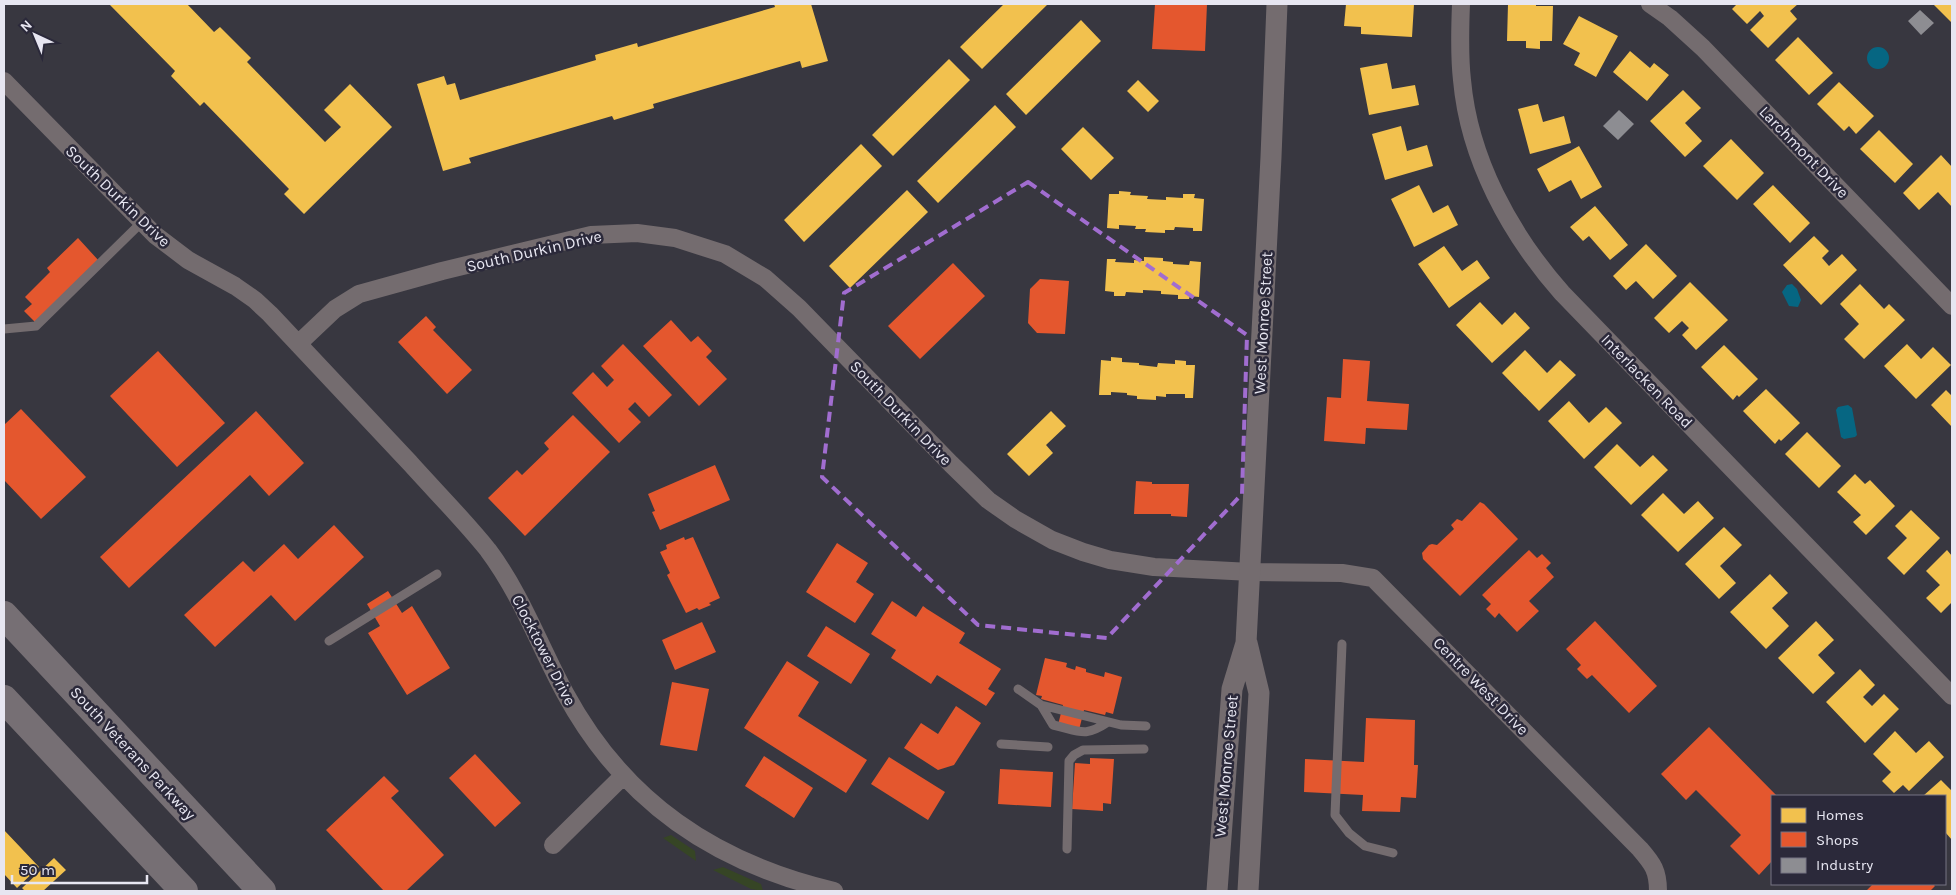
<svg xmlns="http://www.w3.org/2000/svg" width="1956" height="895" font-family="Karla,sans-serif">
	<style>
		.green { fill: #364525 }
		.water { fill: #066682 }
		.homes { fill: #f2c14e }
		.shops { fill: #e4572e }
		.industry { fill: #8d8d92 }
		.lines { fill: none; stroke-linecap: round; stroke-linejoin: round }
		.service { stroke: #746c6f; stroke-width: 9 }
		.minor { stroke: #746c6f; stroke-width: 18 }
		.tertiary { stroke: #746c6f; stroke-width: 21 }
		.trunk { stroke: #766f74; stroke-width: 28 }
		.marked { fill: none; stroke: #a16dd0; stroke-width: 4; stroke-dasharray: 10 6; stroke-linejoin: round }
		.labels { text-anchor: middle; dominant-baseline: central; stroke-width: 5; stroke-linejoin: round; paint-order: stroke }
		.street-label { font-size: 16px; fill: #e7e6f1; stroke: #2b293a }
	</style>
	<rect width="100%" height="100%" fill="#383740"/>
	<!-- green -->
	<path class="green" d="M671,835l24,16 1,10 -33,-23z
		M723,867l38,17 2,7 -12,-2 -38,-19z"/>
	<!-- water -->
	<path class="water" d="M1867 58a11 11 0 1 1 22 0a11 11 0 1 1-22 0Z
		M1792,284l5,5 4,11 -3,7 -9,-1 -7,-14 5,-7z
		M1848,405l4,3 5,27 -2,2 -11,2 -3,-2 -5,-27 2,-3z"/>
	<!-- homes -->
	<path class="homes" d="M109,4h78l27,28 6,-5 31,31 -4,4 78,80 16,-15 -17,-17 26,-26 42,43 -88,87 -20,-20 5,-5 -85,-87 -4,4 -29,-30 4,-5z
		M774,4h37l17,57 -26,7 -2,-7 -147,43 1,4 -40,12 -2,-4 -143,42 2,5 -28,8 -26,-87 27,-8 3,9 8,-2 5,17 136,-40 -1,-5 42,-12 1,4 137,-40z
		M1004,4h44l-66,65 -22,-22z
		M1346,4h68l-2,33 -51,-3v-7l-17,-1z
		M1508,4h28v2h17l-1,35h-12v8l-14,-1v-7h-19z
		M1737,4h61l-8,7 7,8 -29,29 -18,-18 14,-14 -4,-5 -13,13 -15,-15z
		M1933,4h19v19z
		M1579,16l39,20 -22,41 -22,-12 6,-12 -17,-9z
		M1081,20l20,21 -75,74 -20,-21z
		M1798,37l35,36 -24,22 -34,-35z
		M1630,51l20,17 4,-5 15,12 -22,26 -34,-29z
		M949,59l21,21 -77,76 -21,-21z
		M1387,63l5,26 23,-4 4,20 -50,10 -9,-47z
		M1138,80l21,21 -11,11 -21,-21z
		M1839,82l35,34 -18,18 -7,-8 -5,5 -27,-27z
		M1683,90l18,18 -16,15 17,18 -17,16 -35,-36z
		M1538,104l5,18 21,-6 7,27 -41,11 -12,-45z
		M995,105l21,22 -78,76 -21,-22z
		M1401,126l6,25 20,-6 6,21 -48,14 -13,-46z
		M1083,127l31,31 -23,22 -30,-31z
		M1879,130l34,34 -18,19 -35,-34z
		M1731,139l33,34 -27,27 -34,-34z
		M861,144l21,22 -78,76 -20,-22z
		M1579,146l23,41 -21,12 -10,-19 -22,12 -12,-23z
		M1941,155l11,12v40l-14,-15 -19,18 -16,-17z
		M1419,185l14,28 15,-8 10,20 -44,22 -23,-48z
		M1773,185l37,38 -20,20 -37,-39z
		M907,190l21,22 -78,76 -21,-22z
		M1119,191l12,1 -1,3 18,1 -1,3 19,1v-3l17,1v-4h12l-1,4 10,1 -2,32h-9v-3l-18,-1 -1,3h-9v3l-20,-1 1,-3h-11l1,-3 -17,-1v4l-12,-1 2,-34h10z
		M1595,206l33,39 -18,15 -21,-24 -6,5 -13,-14z
		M1814,236l15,15 -7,7 7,8 13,-12 15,16 -36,35 -38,-40z
		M1646,244l31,32 -24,23 -17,-18 -10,9 -13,-14z
		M1444,246l18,25 15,-11 13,18 -41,30 -31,-44z
		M1144,257l19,1v3l10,1v2l16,1 1,-4 11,1 -2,35 -9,-1 -1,3h-11v-4l-17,-1v-3l-18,-1v3l-17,-1 -1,4h-11v-4l-9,-1 2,-32h9l-1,3 19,1v-3l10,1z
		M1690,282l38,38 -32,30 -14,-15 7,-7 -7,-7 -13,12 -15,-15z
		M1860,284l24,25 5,-5 16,16 -41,39 -20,-20 15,-15 -19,-20z
		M1480,302l22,23 13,-13 15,16 -38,35 -36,-38z
		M1907,344l14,15 12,-12 18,18 -35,34 -32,-33z
		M1724,345l34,34 -19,18 -2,-2 -4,5 -32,-33z
		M1525,350l22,23 13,-13 16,15 -37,36 -37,-38z
		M1111,357l11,1v4l17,1v2l18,2 1,-4 17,1v-4l11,1v4h9l-2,33h-8v-4h-19v3l-10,-1v4l-19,-1v-3l-10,-1v-2l-16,-1v3h-12l2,-35 10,1z
		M1766,389l34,34 -19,18 -2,-2 -4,5 -32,-33z
		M1946,390l6,6v31l-21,-22z
		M1569,401l20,22 17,-16 16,16 -38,36 -36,-38z
		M1051,411l15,15 -20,19 7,8 -24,23 -22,-22z
		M1807,432l34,34 -22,22 -34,-34z
		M1617,444l23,23 13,-12 15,15 -37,35 -37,-38z
		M1855,474l10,10 5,-4 25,26 -29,29 -13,-13 8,-7 -24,-23z
		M1663,493l21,21 14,-13 16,17 -36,34 -37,-37z
		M1911,510l29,28 -36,37 -17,-17 20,-20 -12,-12z
		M1724,527l18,18 -22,21 16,17 -17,16 -34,-35z
		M1947,550l5,6v41l-1,1 1,4 -11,11 -15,-15 14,-13 -14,-14z
		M1770,574l18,19 -16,15 17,18 -23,23 -36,-37z
		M1816,621l18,19 -16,15 17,18 -22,21 -35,-36z
		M1860,669l15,16 -12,12 9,9 12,-12 15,15 -34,34 -39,-41z
		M1895,731l21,22 13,-12 15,16 -35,34 -6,-6 -9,8 -12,-12 9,-9 -18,-18z
		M1941,780l11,11v49l-7,-8v-36h-22z
		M4,830l35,37 -22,21 -13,-14z
		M54,858l12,12 -23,21h-18l-3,-3z"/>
	<!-- shops -->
	<path class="shops" d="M1155,4h52l-2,47 -53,-2z
		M78,238l21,23 -64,61 -11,-11 8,-7 -7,-7 25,-25 -3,-4z
		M953,263l32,33 -65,63 -32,-33z
		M1040,279l29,2 -4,53 -28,-1 -9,-10 2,-34z
		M426,316l10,11 -3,3 39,40 -25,24 -49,-52z
		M671,320l20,22 7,-6 14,15 -6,6 21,22 -28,27 -56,-60z
		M623,344l49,51 -23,22 -14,-15 -7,7 13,13 -22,21 -47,-50 21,-21 14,15 7,-7 -13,-14z
		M158,351l67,72 -48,44 -67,-71z
		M1343,359l27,2 -3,40 42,3 -2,26 -41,-2 -1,16 -41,-3 3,-44 14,1z
		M21,409l65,68 -45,42 -37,-39v-55z
		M256,411l48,52 -35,33 -19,-21 -121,113 -29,-31z
		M573,415l37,37 -85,84 -37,-38 29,-28 5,5 27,-26 -5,-6z
		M715,465l15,35 -70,30 -8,-18 3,-1 -7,-17z
		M1136,481l16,1v2h37l-2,33 -16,-1v-2h-37z
		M1480,502l4,2 34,35 -58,57 -37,-37 -1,-6 7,-8 3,-1 5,1 17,-16 -3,-4 6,-6 5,2z
		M334,525l30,32 -69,64 -24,-26 -56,52 -31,-32 59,-54 11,11 30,-28 14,15z
		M684,537l1,3 8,-3 27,61 -11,5 2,2 -12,5 -2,-2 -11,5 -19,-38 3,-2 -10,-21 7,-3 -1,-4z
		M837,543l31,20 -12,19 18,12 -19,29 -49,-31z
		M1529,550l8,8 5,-4 9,9 -5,5 8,9 -25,24 10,10 -22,21 -18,-19 -4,5 -9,-9 5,-5 -9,-9z
		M388,591l14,22 10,-7 38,62 -43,27 -39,-62 12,-7 -13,-22z
		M892,601l24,16 7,-11 4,3 38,24 -6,10 42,26 -13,20 7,4 -9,13 -49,-31 -6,9 -40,-26 5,-8 -25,-16z
		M1595,621l62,65 -28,27 -37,-38 -5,4 -10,-10 4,-4 -15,-16z
		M702,622l14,30 -41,18 -13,-30z
		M826,626l44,28 -19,30 -44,-28z
		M1045,658l22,5 -1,4 9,3 1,-4 10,3v3l18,5 1,-5 17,5 -9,37 -7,-2 -1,3 -21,-5 -5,20 -21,-5 5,-20 -22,-6 1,-3 -6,-1z
		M787,661l32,21 -21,34 69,44 -21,33 -102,-65z
		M672,682l37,7 -12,62 -37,-6z
		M956,706l25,17 -27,42 -16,5 -34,-22 17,-25 17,11z
		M1366,718l49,2 -1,45h4l-2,33 -15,-1 -1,15 -38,-1 1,-16 -59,-3 1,-33 59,3z
		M1709,727l68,69h-5v65l-13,14 -29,-29 11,-11 -45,-45 -10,10 -25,-26z
		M475,754l46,49 -26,24 -46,-49z
		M764,756l49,32 -19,30 -49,-32z
		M889,757l56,35 -17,28 -57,-36z
		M1090,758l24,1 -3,45 -8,-1v8l-31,-2 3,-46 15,1z
		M1000,769l53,3 -2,35 -53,-3z
		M384,776l15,15 -8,7 53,57 -38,36h-22l-58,-61z
		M1871,884h62l2,2 -5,5h-64l6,-6z"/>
	<!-- industry -->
	<path class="industry" d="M1920,10l14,13 -13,12 -13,-14z
		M1619,110l15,14 -16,16 -15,-14z"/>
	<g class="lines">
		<!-- service -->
		<path class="service" d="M4,329l32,-3 106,-104
			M329,641l108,-67
			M1342,644l-7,171 14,18 16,13 28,7
			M1018,689l23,16 80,20 25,1
			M1041,705l12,20c27,6 31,13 55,-3
			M1001,744l47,3
			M1067,849l2,-88 5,-6 9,-5 61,-1"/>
		<!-- minor -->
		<path class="minor" d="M1461,4c-1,25 -2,50 1,76 7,79 48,154 100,213l390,403
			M1650,4l20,14 33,30 249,258
			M4,81l151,154 33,25 47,26 20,14 15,14c47,50 94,100 140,149 26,29 54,57 78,87 33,44 51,95 77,143 59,109 150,170 269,198
			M298,344l37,-35 24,-15 83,-23 149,-36 46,-2 38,5 50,16 40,24 34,30 152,156 37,36 27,19 37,21 31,12 27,8 44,7 97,5 91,1 31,5 267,271c13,15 18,22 18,42
			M553,845l70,-69"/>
		<!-- tertiary -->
		<path class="tertiary" d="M1247,643l12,50 -11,198
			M1217,891l15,-202 14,-46 25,-486 6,-153"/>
		<!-- trunk -->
		<path class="trunk" d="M4,615l258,276
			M4,699l180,192"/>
	</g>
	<!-- marked area -->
	<path class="marked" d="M1028,182l219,153 -5,159 -135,144 -129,-13 -156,-148 22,-184z"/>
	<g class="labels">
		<!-- street labels -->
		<g class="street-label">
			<text transform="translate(1804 152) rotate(46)">Larchmont Drive</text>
			<text transform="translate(118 196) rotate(44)">South Durkin Drive</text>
			<text transform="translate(534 251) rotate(-13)">South Durkin Drive</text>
			<text transform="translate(1263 323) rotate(-87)">West Monroe Street</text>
			<text transform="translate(1647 381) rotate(46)">Interlacken Road</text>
			<text transform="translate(901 413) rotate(46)">South Durkin Drive</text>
			<text transform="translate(544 650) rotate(63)">Clocktower Drive</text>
			<text transform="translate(1481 686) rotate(46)">Centre West Drive</text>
			<text transform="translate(133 753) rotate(47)">South Veterans Parkway</text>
			<text transform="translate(1226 766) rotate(-85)">West Monroe Street</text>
		</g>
	</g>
	<!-- border -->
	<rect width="1956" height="895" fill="none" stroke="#e7e6f1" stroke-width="10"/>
	<!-- legend -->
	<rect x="1771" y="795" width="175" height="90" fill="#2b293a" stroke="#767583"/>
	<rect x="1781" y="808" width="25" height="15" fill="#f2c14e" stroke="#767583"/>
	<text x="1816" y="820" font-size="15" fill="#e7e6f1">Homes</text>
	<rect x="1781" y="832" width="25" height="15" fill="#e4572e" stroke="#767583"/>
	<text x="1816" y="845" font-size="15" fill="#e7e6f1">Shops</text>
	<rect x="1781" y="858" width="25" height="15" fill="#8d8d92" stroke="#767583"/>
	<text x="1816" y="870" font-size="15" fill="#e7e6f1">Industry</text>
	<!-- north arrow -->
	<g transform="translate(35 35) rotate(316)" stroke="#2b293a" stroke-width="4" paint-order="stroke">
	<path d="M0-4L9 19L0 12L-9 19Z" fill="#e7e6f1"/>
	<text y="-8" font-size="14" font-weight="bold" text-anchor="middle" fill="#e7e6f1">N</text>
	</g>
	<!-- scale -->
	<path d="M12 875v8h135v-8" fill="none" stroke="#e7e6f1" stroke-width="2.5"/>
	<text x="20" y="875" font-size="15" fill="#e7e6f1" stroke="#2b293a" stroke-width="4" paint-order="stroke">50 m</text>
</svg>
